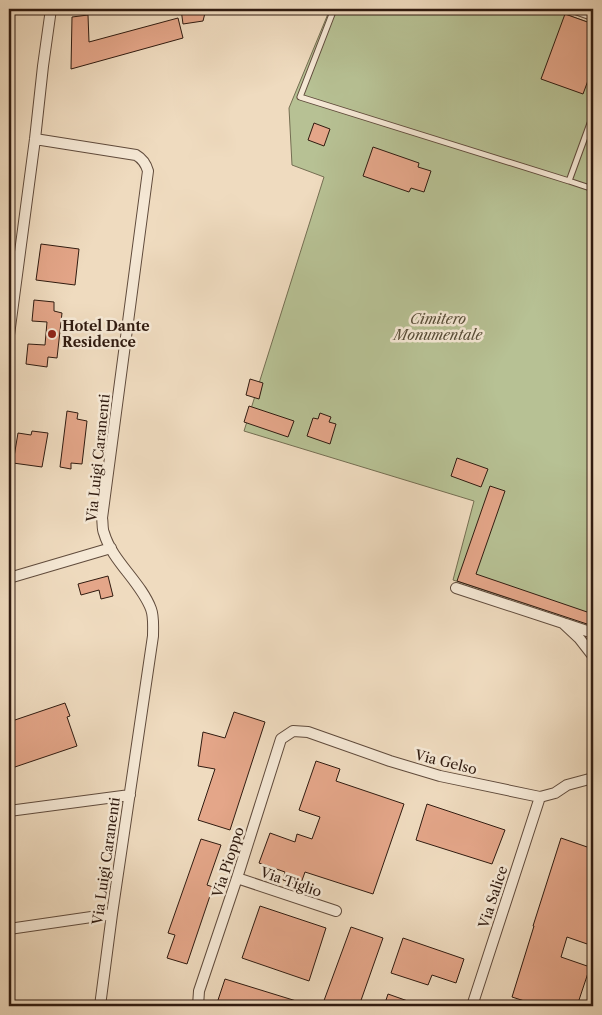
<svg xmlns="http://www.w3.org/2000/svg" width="602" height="1015" font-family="'Libre Caslon Text',serif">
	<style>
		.green { fill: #b7c194; stroke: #746e52 }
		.building { fill: #e4a689; stroke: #301b10 }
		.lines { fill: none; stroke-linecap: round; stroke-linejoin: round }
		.service-casing { stroke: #604b3c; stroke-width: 7 }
		.minor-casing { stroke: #604b3c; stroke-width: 12 }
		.service { stroke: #f5e8d5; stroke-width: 5 }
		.minor { stroke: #f5e8d5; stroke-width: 10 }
		.poi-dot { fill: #8f2418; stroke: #f5e8d5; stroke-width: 2 }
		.labels { text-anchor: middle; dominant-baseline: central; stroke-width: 5; stroke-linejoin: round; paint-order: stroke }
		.park-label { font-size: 14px; font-style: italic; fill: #584d38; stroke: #f5e8d5 }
		.poi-label { font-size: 14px; font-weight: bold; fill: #301b10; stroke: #f5e8d5; text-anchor: start }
		.street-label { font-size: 14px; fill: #301b10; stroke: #f5e8d5 }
	</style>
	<rect width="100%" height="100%" fill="#efdbbf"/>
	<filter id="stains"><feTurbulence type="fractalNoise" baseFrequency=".004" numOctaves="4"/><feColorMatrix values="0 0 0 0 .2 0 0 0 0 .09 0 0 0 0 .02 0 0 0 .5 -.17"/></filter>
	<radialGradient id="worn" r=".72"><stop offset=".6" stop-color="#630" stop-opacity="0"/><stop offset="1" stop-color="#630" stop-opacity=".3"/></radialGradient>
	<!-- green -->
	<path class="green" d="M330,9h221l42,15v602l-140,-46 21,-79 -230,-70 80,-254 -32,-12 -3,-57z"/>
	<!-- building -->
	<path class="building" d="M181,9h25l-3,12 -20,3z
		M565,14l28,10v43l-10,27 -42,-15z
		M88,15l1,27 89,-24 5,20 -112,31 1,-52z
		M314,123l16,6 -6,17 -16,-6z
		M373,147l46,16 -1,4 13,4 -7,21 -13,-4 -2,4 -46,-16z
		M41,244l38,5 -4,36 -39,-5z
		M34,300l20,2v9l8,2 -5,45 -9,-1 -1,10 -21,-3 2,-20 17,1 2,-23 -15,-1z
		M250,379l13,4 -4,16 -13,-4z
		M249,406l45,15 -6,16 -44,-15z
		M67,411l11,2 -1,6 10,2 -5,43 -11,-1v6l-11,-2z
		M320,413l11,4 -2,5 7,2 -6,20 -23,-8 6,-18 5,1z
		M32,431l16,2 -6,34 -29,-4 5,-30 13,2z
		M457,458l31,11 -7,18 -30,-11z
		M490,486l15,5 -29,83 117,40v12l-136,-45z
		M108,576l5,20 -12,3 -2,-9 -18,5 -3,-11z
		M65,703l5,13 -3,1 10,29 -68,23v-47z
		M234,712l31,10 -35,108 -32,-10 17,-51 -17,-3 5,-34 22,6z
		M316,761l24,8 -4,12 68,23 -31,90 -68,-22 -5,14 -17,-6 2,-8 -26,-9 11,-30 25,9 2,-8 15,5 8,-22 -21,-7z
		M427,804l78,26 -13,34 -76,-24z
		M561,838l32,11v97l-26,-9 -6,20 29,10 -13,39h-37l-28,-9 22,-71h-1z
		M201,839l20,6 -14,40 6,2 -26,77 -20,-6 8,-23 -7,-2z
		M260,906l66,22 -17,53 -67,-23z
		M351,927l32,11 -24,68h-37z
		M403,938l61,21 -8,24 -24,-8 -4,10 -37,-12z
		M225,979l81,25v2h-90z
		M388,994l31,11v1h-35z"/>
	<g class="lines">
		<defs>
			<path id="service" d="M334,9l-34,88 269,84 24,-66
				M568,9l25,9
				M569,181l24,8"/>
			<path id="minor" d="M35,139l101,16c7,4 10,9 12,16l-46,347c1,5 0,11 2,15 8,28 37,49 47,76 3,8 2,18 2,27l-41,278 -12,92
				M9,335l26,-196 8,-73 8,-57
				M9,578l102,-30
				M456,588l107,35 16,15 14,18
				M566,624l27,9
				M9,811l121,-16
				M237,878l99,33
				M9,929l103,-15
				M198,1006l1,-15 38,-113 44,-139 12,-8 15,1 82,29 50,15 100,21 15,-4 12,-8 26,-7
				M472,1006l68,-209"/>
		</defs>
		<!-- service casing -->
		<use href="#service" class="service-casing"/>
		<!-- minor casing -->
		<use href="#minor" class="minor-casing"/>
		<!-- service -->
		<use href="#service" class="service"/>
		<!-- minor -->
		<use href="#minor" class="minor"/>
	</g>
	<!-- markers -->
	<circle class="poi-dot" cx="52" cy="334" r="5"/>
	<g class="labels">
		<!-- park labels -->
		<g class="park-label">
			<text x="438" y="319">Cimitero<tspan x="438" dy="16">Monumentale</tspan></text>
		</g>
		<!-- poi labels -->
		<g class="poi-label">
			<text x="62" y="326">Hotel Dante<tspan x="62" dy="16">Residence</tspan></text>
		</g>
		<!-- street labels -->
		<g class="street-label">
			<text transform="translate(98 458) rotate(-84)">Via Luigi Caranenti</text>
			<text transform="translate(446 762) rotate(14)">Via Gelso</text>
			<text transform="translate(106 861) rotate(-82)">Via Luigi Caranenti</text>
			<text transform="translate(228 862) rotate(-72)">Via Pioppo</text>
			<text transform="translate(291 882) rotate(19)">Via Tiglio</text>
			<text transform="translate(493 897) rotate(-72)">Via Salice</text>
		</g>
	</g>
	<!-- margin -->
	<rect width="602" height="1015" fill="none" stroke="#efdbbf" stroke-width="30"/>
	<rect x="10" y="10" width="582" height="995" fill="none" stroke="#301b10" stroke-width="2.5"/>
	<rect x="15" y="15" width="572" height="985" fill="none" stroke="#301b10"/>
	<rect width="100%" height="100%" filter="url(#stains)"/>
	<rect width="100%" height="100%" fill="url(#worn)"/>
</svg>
